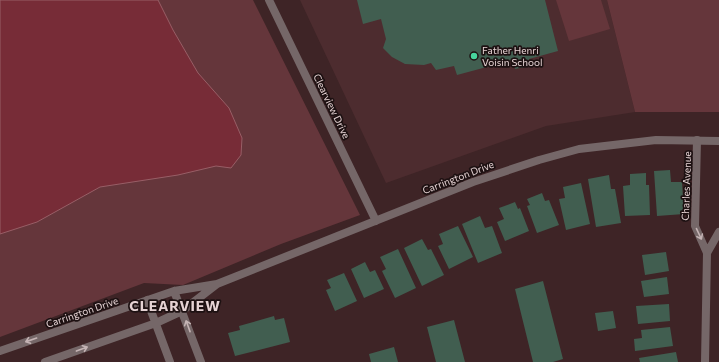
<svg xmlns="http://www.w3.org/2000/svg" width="719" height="362" font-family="Commissioner,sans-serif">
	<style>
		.built { fill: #4d2c2f }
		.green { fill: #65363b }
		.water { fill: #772c37; stroke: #985e66 }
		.building { fill: #415e50 }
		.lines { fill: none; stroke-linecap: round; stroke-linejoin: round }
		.minor { stroke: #756768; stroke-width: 8 }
		.tertiary { stroke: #756768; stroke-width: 8 }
		.oneway { stroke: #c4b3b4 }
		.poi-dot { fill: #47d49d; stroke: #1d1112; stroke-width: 1.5 }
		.labels { text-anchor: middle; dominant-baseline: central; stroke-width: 3.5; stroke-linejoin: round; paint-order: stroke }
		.poi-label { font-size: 10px; fill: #e6d3d4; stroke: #1d1112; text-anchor: start }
		.street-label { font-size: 10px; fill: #e6d3d4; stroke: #1d1112 }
		.district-label { font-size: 14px; font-weight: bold; letter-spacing: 1px; fill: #e6d3d4; stroke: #1d1112 }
	</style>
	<rect width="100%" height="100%" fill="#3e2426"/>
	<!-- built -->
	<path class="built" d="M300,0h307l28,112 -89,14 -160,57z"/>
	<!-- green -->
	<path class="green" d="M0,0h253l107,215 -79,29 -98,41 -39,-2 -144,54z
		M556,0h45l9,29 -41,12z
		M607,0h112v112h-84z"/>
	<!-- water -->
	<path class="water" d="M0,0h158l15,30 25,43 31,35 13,30 -1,17 -10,13 -15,-2 -38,9 -78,12 -63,35 -37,12z"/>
	<!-- building -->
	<path class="building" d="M357,0h188l13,51 -29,8 1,7 -15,3 -2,-9 -56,15 -3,-9 -18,4 -5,-7 -7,2 -19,-1 -13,-7 -9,-9 3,-9 -5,-20 -18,5z
		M670,170l1,12h11l2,32 -27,2 -3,-45z
		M646,173v12h3l1,30 -25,1 -2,-30 7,-1v-11z
		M609,175l2,14h4l6,34 -25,4 -8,-48z
		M581,183l9,41 -24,6 -7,-31 6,-1 -2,-11z
		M542,193l3,8 4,-1 10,25 -22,8 -10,-27 3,-1 -3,-6z
		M515,202l3,7 2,-1 9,23 -24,10 -8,-19 7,-3 -5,-11z
		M480,216l5,12 7,-2 10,27 -24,10 -16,-39z
		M458,226l15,31 -24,12 -11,-23 5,-2 -4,-10z
		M422,239l6,11 3,-1 13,26 -22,11 -18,-38z
		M398,249l18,39 -21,10 -13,-27 4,-2 -6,-12z
		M666,252l3,19 -24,4 -3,-20z
		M365,262l5,10 5,-2 9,19 -20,9 -13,-29z
		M344,273l13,28 -22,10 -9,-21 5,-2 -4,-8z
		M667,277l2,17 -25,3 -3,-16z
		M543,281l20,78 -10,3h-20l-18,-73z
		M669,304l1,17 -32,3 -2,-18z
		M613,311l3,17 -18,3 -3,-18z
		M274,316l1,4 9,-2 6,24 -55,14 -7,-23 12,-3 -1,-4z
		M454,320l11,42h-29l-9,-35z
		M670,327l3,19 -38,5 -1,-12 8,-1 -1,-8z
		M394,347l4,15h-27l-2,-8z
		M676,352l2,10h-38l-1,-4z"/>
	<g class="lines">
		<!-- minor -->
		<path class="minor" d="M697,140l-2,86 12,27 -2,109
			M707,253l12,-21"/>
		<!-- tertiary -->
		<path class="tertiary" d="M269,0l107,221
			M174,291l27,71
			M147,300l23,62
			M0,351l174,-60 43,-7 256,-102 66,-22 40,-11 77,-9 63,1
			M45,362l111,-39 26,-12 35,-27"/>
	</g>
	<!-- one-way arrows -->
	<defs><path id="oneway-shaft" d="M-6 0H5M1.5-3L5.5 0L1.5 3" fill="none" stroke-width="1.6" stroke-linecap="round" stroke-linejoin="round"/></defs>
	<g class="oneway">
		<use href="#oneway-shaft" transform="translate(699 234) rotate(65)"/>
		<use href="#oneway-shaft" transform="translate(188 326) rotate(-110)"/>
		<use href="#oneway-shaft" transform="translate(31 340) rotate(161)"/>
		<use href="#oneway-shaft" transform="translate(82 349) rotate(-20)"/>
	</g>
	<!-- markers -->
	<circle class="poi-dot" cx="474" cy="56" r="4"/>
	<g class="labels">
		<!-- poi labels -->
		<g class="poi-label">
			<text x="482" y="50">Father Henri<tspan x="482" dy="12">Voisin School</tspan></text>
		</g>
		<!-- street labels -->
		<g class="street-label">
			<text transform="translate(332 106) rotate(64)">Clearview Drive</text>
			<text transform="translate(458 177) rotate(-21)">Carrington Drive</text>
			<text transform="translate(686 186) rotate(-88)">Charles Avenue</text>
			<text transform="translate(82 312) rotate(-19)">Carrington Drive</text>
		</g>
		<!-- district labels -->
		<g class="district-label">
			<text x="175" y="305">CLEARVIEW</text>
		</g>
	</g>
</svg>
